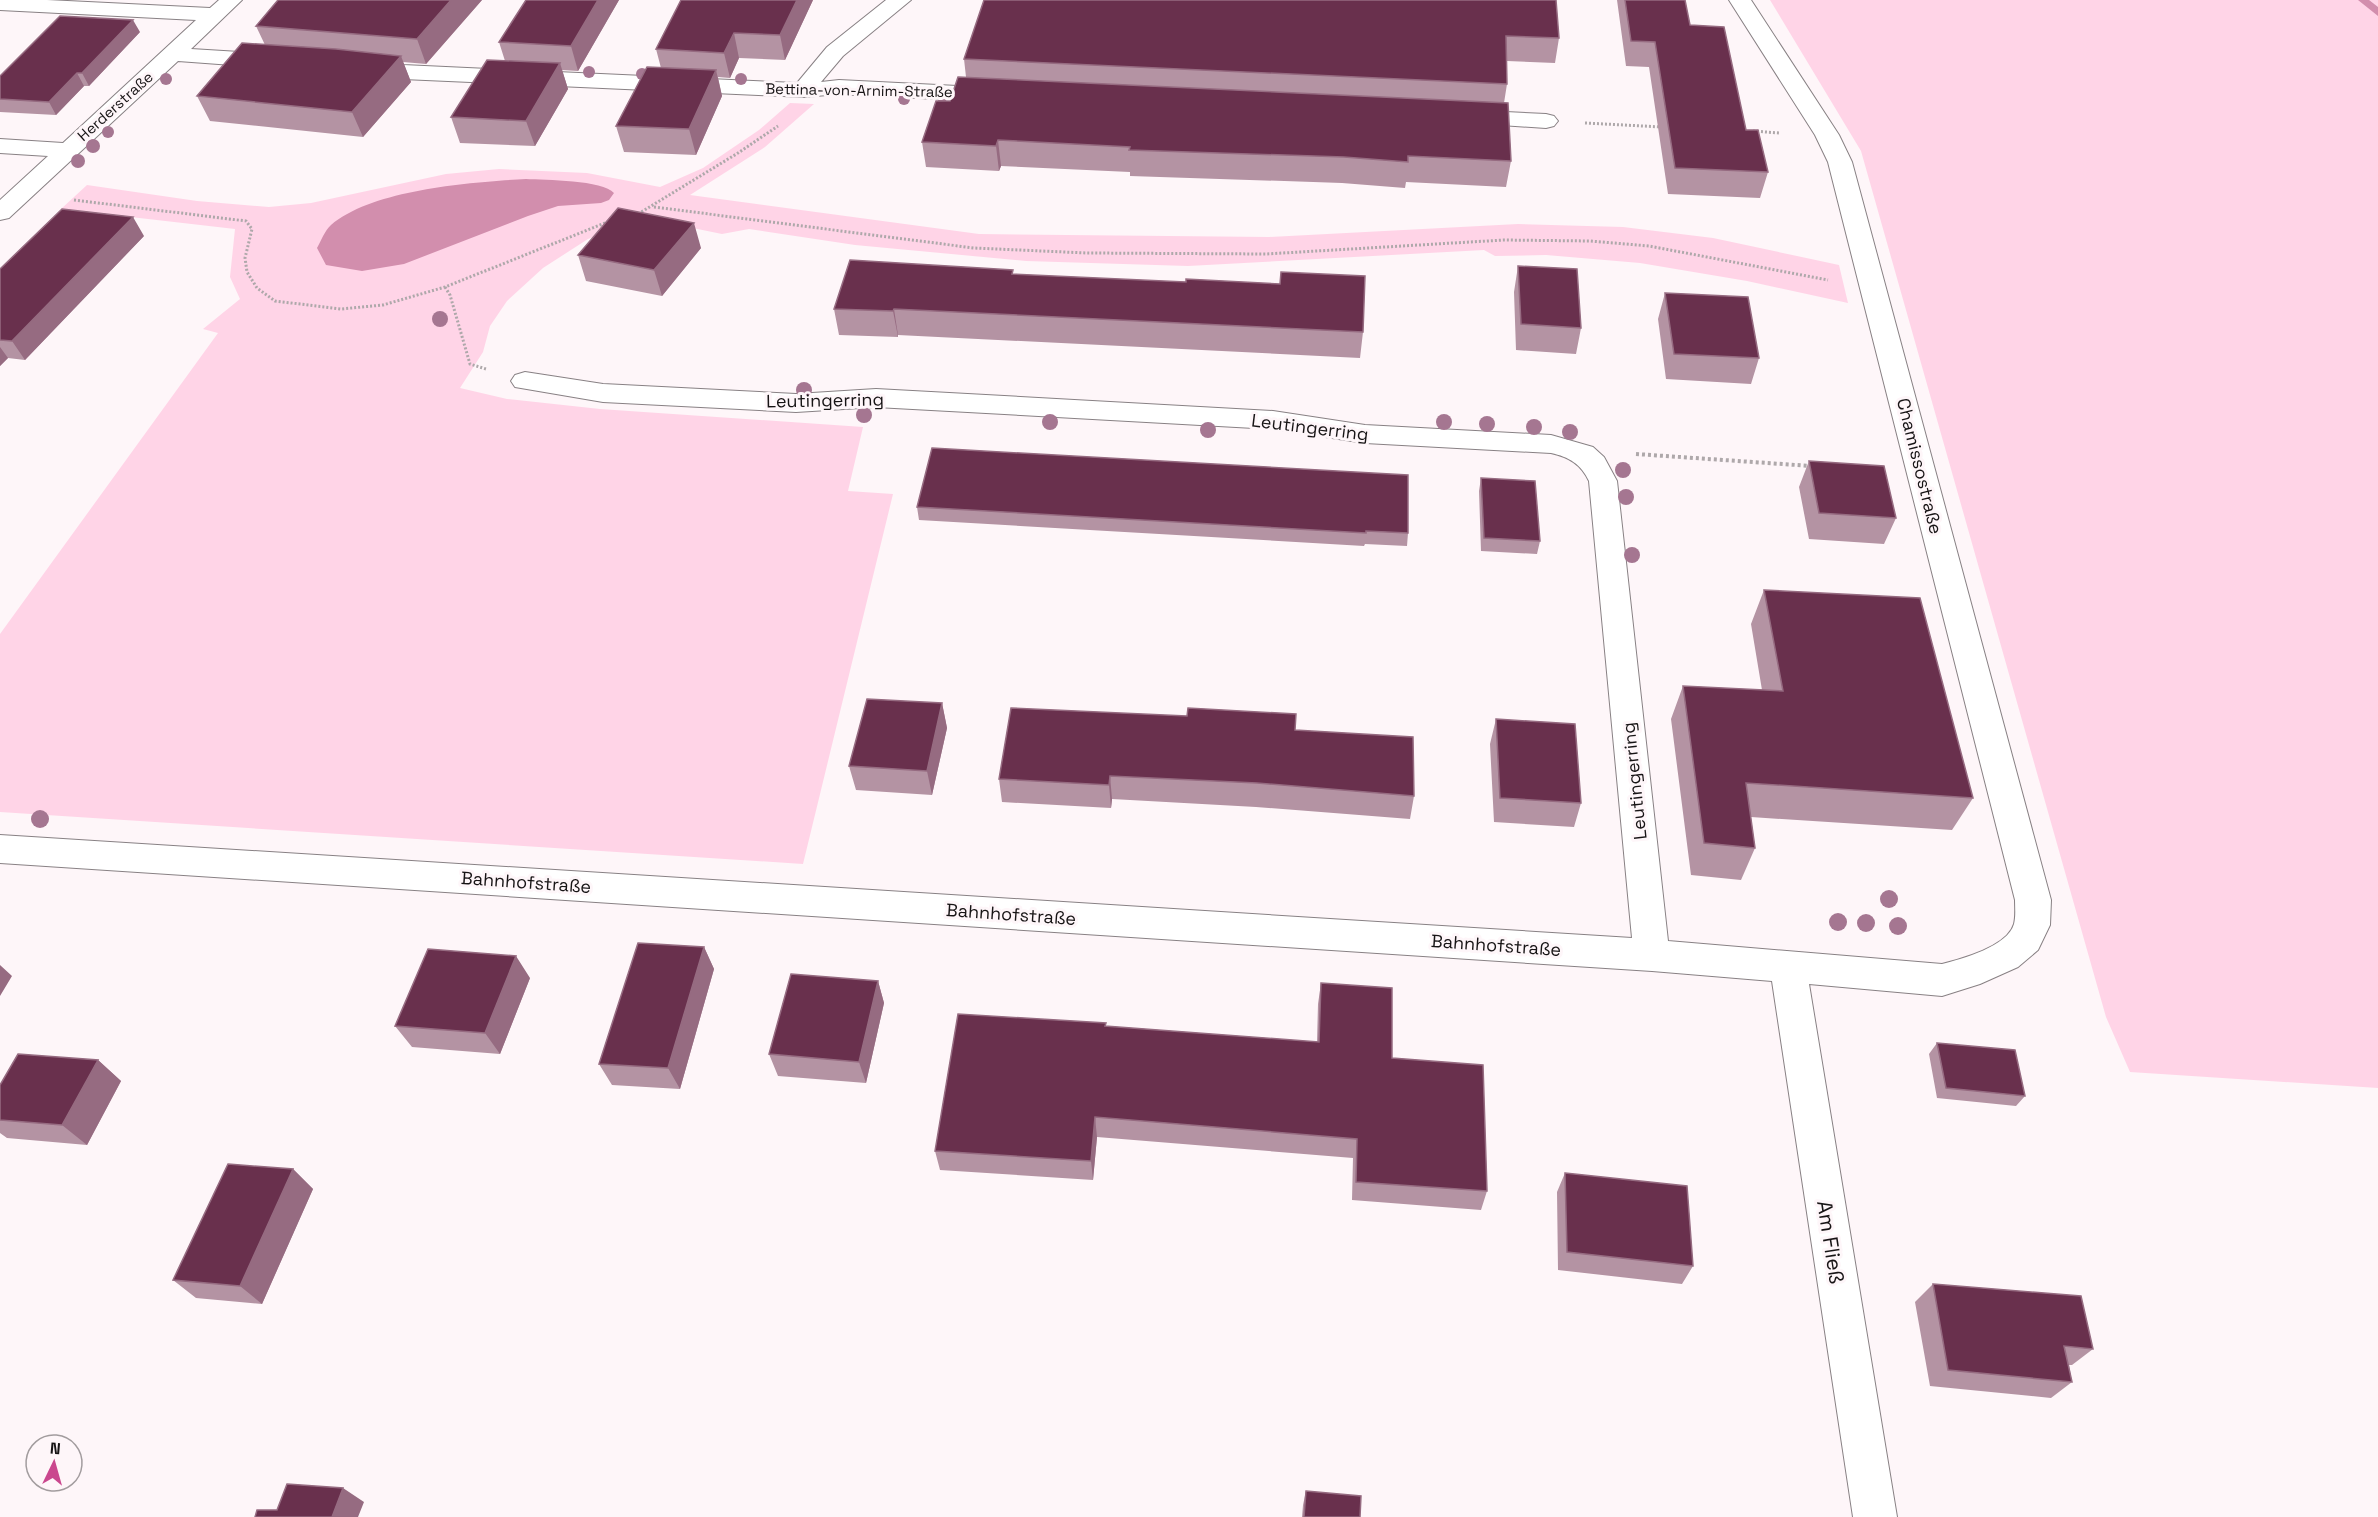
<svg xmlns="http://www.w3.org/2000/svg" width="2378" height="1517" font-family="'Space Grotesk',sans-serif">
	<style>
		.green { fill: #ffd4e7 }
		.water { fill: #d28ead }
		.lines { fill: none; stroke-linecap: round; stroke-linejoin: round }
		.stream { fill: #d28ead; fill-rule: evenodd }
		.minor-casing { stroke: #888184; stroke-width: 2 }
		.path-far1 { stroke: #aea8aa; stroke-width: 3; stroke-dasharray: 2 2; stroke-linecap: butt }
		.path { stroke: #aea8aa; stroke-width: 4; stroke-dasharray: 3 3; stroke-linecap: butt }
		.minor { fill: #fff; fill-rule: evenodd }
		.tree { fill: #a57691 }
		.wall { fill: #b493a3 }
		.shaded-wall { fill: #966b81 }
		.building { fill: #69304d; stroke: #966b81; stroke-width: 1.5 }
		.labels { text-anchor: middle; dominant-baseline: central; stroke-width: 6; stroke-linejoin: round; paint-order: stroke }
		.far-street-label { font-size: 15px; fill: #171415; stroke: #fef6f9 }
		.street-label { font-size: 18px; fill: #171415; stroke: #fef6f9 }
		.near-street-label { font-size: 21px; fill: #171415; stroke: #fef6f9 }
	</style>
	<rect width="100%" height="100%" fill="#fef6f9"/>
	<!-- green -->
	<path class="green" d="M1770,0h608v1088l-248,-16 -24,-55 -245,-866z
		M790,103l24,1 -49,43 -75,48 289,39 290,3 249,-13 105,3 90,11 126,27 9,38 -101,-22 -107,-18 -94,-8 -51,1 -11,-6 -296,16 -162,-5 -171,-16 -106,-16 -27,5 -78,-16 -56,21 -45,29 -36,33 -17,25 -7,26 -23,36 47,11 93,10 263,18 -15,64 45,3 -90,370 -803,-52v-178l218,-301 -15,-4 37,-30 -10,-22 5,-48 -174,-20 26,-24 110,16 72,6 42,-4 135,-29 53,-5 88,4 73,14 43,-19 56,-38z"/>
	<!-- water -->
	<path class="water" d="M526,179c19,1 77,1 88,14l-5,7 -8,3 -43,3 -30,10 -124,48 -42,7 -36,-6 -9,-17c4,-7 8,-18 14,-23 42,-36 142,-43 195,-46z"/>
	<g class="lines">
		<!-- stream -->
		<path class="stream" d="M2358,0h11l9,7v9z"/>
		<defs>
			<path id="minor" d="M0,0h47l163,8 9,-8h23l-51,49 81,5 8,2 3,5 -3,5 -8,2 -94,-7 -169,157 -9,2v-20l48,-44 -48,-3v-14l63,4 133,-123 -196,-10z
				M886,0h25l-68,56 -22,26 18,-2 158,8 8,2 3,5 -3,5 -8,2 -158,-8 -35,3 -401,-18 -48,-7 -3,-5 3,-5 8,-2 40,5 394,18 30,-36z
				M1729,0h22l88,135 13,27 199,738 -1,25 -12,25 -20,17 -38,17 -38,12 -133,-12 88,533h-44l-81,-536 -120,-10 -1652,-108v-28l1632,103 -43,-457c-8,-17 -20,-24 -38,-28l-186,-10 -92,-14 -397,-22 -80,5 -193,-10 -88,-15 -4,-6 4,-6 10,-3 78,12 193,10 80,-5 397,22 92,14 186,10 42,12 11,10 13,24 51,460 274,23c20,-5 66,-18 72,-40 2,-8 1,-16 1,-24l-187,-738 -13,-27z
				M1465,110l81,4 8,2 4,5 -4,5 -8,2 -89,-6 -4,-5 4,-5z"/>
		</defs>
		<!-- minor casing -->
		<use href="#minor" class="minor-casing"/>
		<!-- path-far1 -->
		<path class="path-far1" d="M1585,123l77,4
			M1753,131l26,2
			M74,200l172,21 6,8 -7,29 2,14 10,16 18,13 66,8 42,-4 62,-18 165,-66
			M654,207l320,41 113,5 179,1 238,-14 86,1 59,5 179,34
			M638,214l100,-61 40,-27
			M445,287l5,8 20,69 16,5"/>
		<!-- path -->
		<path class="path" d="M1636,454l175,12"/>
		<!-- minor -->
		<use href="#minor" class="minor"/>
	</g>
	<!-- trees -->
	<g class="tree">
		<circle cx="589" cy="72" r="6"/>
		<circle cx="642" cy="74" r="6"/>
		<circle cx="166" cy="79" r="6"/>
		<circle cx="741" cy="79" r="6"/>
		<circle cx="904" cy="99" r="6"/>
		<circle cx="944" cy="101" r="6"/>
		<circle cx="108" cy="132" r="6"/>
		<circle cx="93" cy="146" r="7"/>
		<circle cx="78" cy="161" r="7"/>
		<circle cx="440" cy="319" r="8"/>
		<circle cx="804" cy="390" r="8"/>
		<circle cx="864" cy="415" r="8"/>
		<circle cx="1050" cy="422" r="8"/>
		<circle cx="1444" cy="422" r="8"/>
		<circle cx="1487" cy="424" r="8"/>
		<circle cx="1534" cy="427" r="8"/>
		<circle cx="1208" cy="430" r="8"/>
		<circle cx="1570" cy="432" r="8"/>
		<circle cx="1623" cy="470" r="8"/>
		<circle cx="1626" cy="497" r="8"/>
		<circle cx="1632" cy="555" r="8"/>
		<circle cx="40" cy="819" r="9"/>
		<circle cx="1889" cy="899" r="9"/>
		<circle cx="1838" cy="922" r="9"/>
		<circle cx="1866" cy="923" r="9"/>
		<circle cx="1898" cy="926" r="9"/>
	</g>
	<!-- wall -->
	<path class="wall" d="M482,0l-56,64 -23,-2 8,20 -48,55 -153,-16 -13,-25 68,-51 -9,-19z
		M526,0h93l-41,71 -16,-1 6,19 -33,57 -75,-3 -9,-26 54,-56 -6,-19z
		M813,0l-28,60 -46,-2 -9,20 -12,-1 4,19 -26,59 -72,-3 -8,-26 45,-58 -5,-19z
		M984,0l575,38 -4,25 -48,-2v23l-3,19 7,58 -5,26 -100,-5 -1,6 -63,-5 -212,-7v-4l-129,-6 -2,5 -73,-4 -4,-25 44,-65 -2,-18z
		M1617,0h68l5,25 78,147 -8,26 -92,-4 -19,-127 -23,-1z
		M140,32l-51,54h-5l-28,29 -56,-3v-36z
		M144,236l-119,124 -17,-2 -8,8v-97z
		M701,248l-39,48 -76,-15 -8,-26z
		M1518,266l63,62 -5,26 -60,-4 -2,-58z
		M1013,270v4l350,58 -3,26 -462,-23v2l-59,-2 -5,-26z
		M1665,293l94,65 -8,26 -85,-5 -8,-60z
		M1809,461l87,57 -12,26 -75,-5 -10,-52z
		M1481,478l59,63 -3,13 -56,-3 -2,-60z
		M917,507l491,26 -1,13 -42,-2 -1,2 -445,-26z
		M1764,590l209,208 -21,32 -201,-13 4,31 -14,32 -50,-5 -20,-156 12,-33 79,4 -11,-66z
		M942,703l5,25 -15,67 -76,-5 -7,-24z
		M1496,719l85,84 -7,24 -80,-5 -4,-78z
		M1295,730l119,66 -4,23 -154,-12 -144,-8 -1,9 -109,-6 -3,-23z
		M704,947l10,22 -34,120 -68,-4 -13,-21z
		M530,978l-30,76 -88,-7 -17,-21z
		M878,981l6,22 -18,80 -88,-7 -9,-22z
		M1321,983l71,75 95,133 -6,19 -129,-10 1,-42 -256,-21 -4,43 -153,-10 -5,-19 171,-125 211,16 1,-38z
		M1937,1043l88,53 -9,10 -79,-8 -8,-44z
		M98,1060l23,21 -34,64 -80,-7 -7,-5v-48z
		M293,1169l20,20 -51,115 -66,-6 -23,-18z
		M1565,1173l128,93 -11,18 -124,-14 -1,-78z
		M1933,1284l160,65 -21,16h-3l3,17 -21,16 -121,-12 -15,-84z
		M1306,1491l54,26h-58l1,-12z"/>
	<!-- shaded-wall -->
	<path class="shaded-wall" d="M451,0h31l-56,64 -9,-25z
		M598,0h21l-41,71 -7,-25z
		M797,0h16l-28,60 -5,-25z
		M133,20l7,12 -51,54 -7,-13z
		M734,33l5,25 -9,20 -6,-25z
		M401,56l10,26 -48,55 -11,-25z
		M560,63l8,26 -33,57 -9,-25z
		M716,70l6,26 -26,59 -7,-26z
		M77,73l7,13 -28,29 -7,-13z
		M998,140l3,26 -2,5 -3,-25z
		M133,217l11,19 -119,124 -13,-19z
		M694,223l7,25 -39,48 -8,-26z
		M894,309l4,26v2l-5,-26z
		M0,347l8,11 -8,8z
		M942,703l5,25 -15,67 -5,-24z
		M1110,776l2,23 -1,9 -2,-23z
		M704,947l10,22 -34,120 -12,-21z
		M516,956l14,22 -30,76 -15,-21z
		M0,965l12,11 -12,20z
		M878,981l6,22 -18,80 -7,-21z
		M98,1060l23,21 -34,64 -25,-20z
		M1095,1117l2,20 -4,43 -2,-19z
		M293,1169l20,20 -51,115 -22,-18z
		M343,1488l21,14 -6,15h-26z"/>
	<!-- building -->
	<path class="building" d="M278,0h173l-34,39 -161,-13z
		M526,0h72l-27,46 -72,-4z
		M681,0h116l-17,35 -46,-2 -10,20 -68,-4z
		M984,0h572l3,38 -53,-2 1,48 -543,-25z
		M1625,0h60l5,25 34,2 22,103h12l10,42 -93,-4 -20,-126 -24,-1z
		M60,16l73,4 -51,53h-5l-28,29 -49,-3v-23z
		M242,43l94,6 65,7 -49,56 -155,-16z
		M487,60l73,3 -34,58 -75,-4z
		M647,67l69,3 -27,59 -73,-3z
		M958,77l550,26 3,58 -103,-5v6l-64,-5 -215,-7 1,-3 -132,-7 -2,6 -74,-4 14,-41h14z
		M618,208l76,15 -40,47 -76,-15z
		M62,209l71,8 -121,124 -12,-1v-71z
		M850,260l163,10 -1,4 174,8v-3l94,5 1,-12 84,4 -2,56 -469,-23 -1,2 -59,-2z
		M1518,266l59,3 4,59 -60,-4z
		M1665,293l83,4 11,61 -85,-4z
		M932,448l476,27v58l-42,-2v2l-449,-26z
		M1809,461l75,5 12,52 -77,-5z
		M1481,478l54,3 5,60 -56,-3z
		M1764,590l156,8 53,200 -227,-15 9,65 -51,-5 -21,-157 100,5z
		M867,699l75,4 -15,68 -78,-5z
		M1011,708l176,8 1,-8 108,6 -1,16 118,7 1,59 -157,-13 -147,-7 -1,9 -110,-6z
		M1496,719l79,5 6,79 -81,-5z
		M638,943l66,4 -36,121 -69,-4z
		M428,949l88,7 -31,77 -90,-7z
		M791,974l87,7 -19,81 -90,-8z
		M1321,983l71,5v70l91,7 4,126 -131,-9 1,-43 -262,-22 -4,44 -156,-10 23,-137 148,9 -1,3 214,16z
		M1937,1043l78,7 10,46 -79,-8z
		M18,1054l80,6 -36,65 -62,-5v-35z
		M228,1164l65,5 -53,117 -67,-6z
		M1565,1173l122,13 6,80 -126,-14z
		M1933,1284l148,12 12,53 -29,-3 8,36 -124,-12z
		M287,1484l56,4 -11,29h-77l2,-7h20z
		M1306,1491l55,5 -1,21h-56z"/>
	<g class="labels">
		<!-- far-street labels -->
		<g class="far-street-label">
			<text transform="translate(859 90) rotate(1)">Bettina-von-Arnim-Straße</text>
			<text transform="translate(115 106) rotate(-42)">Herderstraße</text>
		</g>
		<!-- street labels -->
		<g class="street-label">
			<text transform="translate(825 400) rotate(-1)">Leutingerring</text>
			<text transform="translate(1310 427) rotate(7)">Leutingerring</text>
			<text transform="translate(1920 466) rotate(76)">Chamissostraße</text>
			<text transform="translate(1634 781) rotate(-96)">Leutingerring</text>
			<text transform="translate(526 882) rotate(4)">Bahnhofstraße</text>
			<text transform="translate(1011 914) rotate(4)">Bahnhofstraße</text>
			<text transform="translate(1496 945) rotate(4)">Bahnhofstraße</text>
		</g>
		<!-- near-street labels -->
		<g class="near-street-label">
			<text transform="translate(1831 1242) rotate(81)">Am Fließ</text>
		</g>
	</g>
	<!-- north arrow -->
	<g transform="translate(54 1463) rotate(5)"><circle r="28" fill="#fef6f9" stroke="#a29c9e" stroke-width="1.5"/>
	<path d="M0-4.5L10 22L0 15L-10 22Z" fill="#ca478e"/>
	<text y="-9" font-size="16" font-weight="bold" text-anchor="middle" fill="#171415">N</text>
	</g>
</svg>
